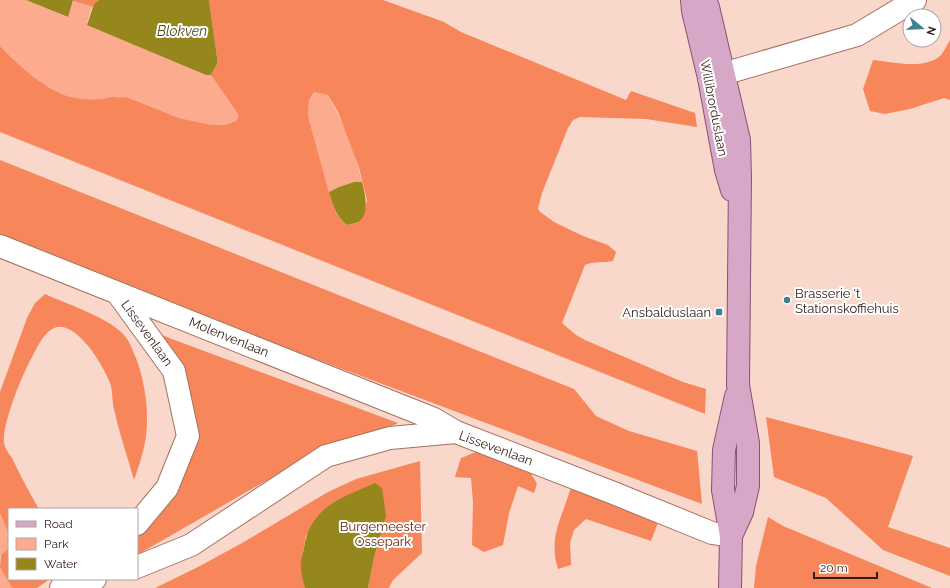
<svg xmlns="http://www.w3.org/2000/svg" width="950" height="588" font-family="Raleway,sans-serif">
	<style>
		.green { fill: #fdab8e }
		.forest { fill: #f7865b; fill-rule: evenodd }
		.water { fill: #96871d }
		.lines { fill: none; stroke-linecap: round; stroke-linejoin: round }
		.minor-casing { stroke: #a67260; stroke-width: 24 }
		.major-casing { stroke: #8c5070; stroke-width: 24 }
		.minor { stroke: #fff; stroke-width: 22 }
		.major { stroke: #d7a7c7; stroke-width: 22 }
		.poi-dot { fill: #408094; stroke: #fff; stroke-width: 1.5 }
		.labels { text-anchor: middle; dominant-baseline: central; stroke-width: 4; stroke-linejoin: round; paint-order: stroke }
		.street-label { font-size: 13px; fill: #321d16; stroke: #fff }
		.poi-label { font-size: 13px; fill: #321d16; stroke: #fff; text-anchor: start }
		.park-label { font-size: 13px; fill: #651f00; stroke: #fff }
		.water-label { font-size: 14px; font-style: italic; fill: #504812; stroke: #fff }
	</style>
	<rect width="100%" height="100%" fill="#fad7cb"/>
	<!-- green -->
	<path class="green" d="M0,0h26l41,17 6,-16 19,6 -5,16 119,52h5l27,39v5l-2,2 -12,4h-12l-33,-7 -51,-21c-6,1 -10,0 -16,0 -4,0 -8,2 -12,2 -8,1 -17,0 -24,-1 -27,-4 -58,-33 -76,-52z
		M314,92l14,3c15,27 27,57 34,87 -12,0 -23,5 -33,10l-21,-76 1,-16z
		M0,513l9,22v13l-9,8z
		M0,567l12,21h-12z"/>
	<!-- forest -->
	<path class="forest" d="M73,0h26l-5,4 -1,3 -20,-6z
		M209,0h174l61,22 17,10 165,68 5,-9 64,22 2,14 -51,-8 -66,-2 -7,3 -5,8 -26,65 -4,15 1,3 15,11 29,14 25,9 8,7 -3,9c-10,2 -20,0 -28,4l-23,58 14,12 9,5 98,42 23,7 -1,25 -705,-282v-86c18,19 49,48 76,52 7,1 16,2 24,1 4,0 8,-2 12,-2 6,0 10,1 15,0l52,21 33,7h12l12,-4 2,-3v-4l-27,-39 6,-11v-7zM314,92l14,3 10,17 21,56 8,32 -2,10 -3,7 -5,6 -10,2 -5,-4 -6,-8 -7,-21 -21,-76 1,-16z
		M950,40v60l-6,-2 -34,11 -25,5 -15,-3 -7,-22 10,-29c19,2 51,10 67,-4 4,-4 7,-11 10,-16z
		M0,160l574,229 22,27 33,15 68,20 5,53 -546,-205 -156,-62z
		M45,294c22,10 62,23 78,40 7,7 9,16 13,24 9,24 13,52 10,78 -2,15 -7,30 -12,44 -6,-22 -14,-44 -19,-67 -3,-8 -2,-18 -4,-27 -5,-17 -35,-68 -57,-58 -11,5 -17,20 -23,31 -9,16 -29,65 -27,83 0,5 5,12 8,16 8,17 17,34 27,51h-30v26l-9,-22v-121l27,-74 8,-15z
		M157,333l15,6 226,84 -17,8 -37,8 -42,21 -165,95v-17l25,-29 25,-42z
		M766,417l147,39 -25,71 62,21v28l-67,-26 -57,-52 -52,-21z
		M481,450l47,18 9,16 -3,9 -16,-7 -9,27 -6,32 -19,7 -12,-7 1,-43 -2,-24 -16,-1 6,-19z
		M420,461l2,92 -29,27 -4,8h-21l6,-30 7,-23h-75l-5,30 4,23h-150l45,-22 42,-23 86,-51 28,-13z
		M574,489l16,5 69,26 -8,21 -65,-22 -12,11 -4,13 1,22 -13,4c-10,-32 4,-51 12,-79z
		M768,517l15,9 149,62h-178l2,-22z
		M9,548v31h41l-13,9h-25l-12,-21 1,-12z"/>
	<!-- water -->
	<path class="water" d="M26,0h47l-5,17z
		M99,0h110l8,57v7l-6,11h-5l-119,-50 7,-21z
		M354,182h8c3,11 9,35 -6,41 -3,1 -6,1 -9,2 -11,-8 -14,-20 -18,-33l10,-5z
		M375,483l7,5 4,28 -12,42 -6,30h-63c-2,-7 -4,-14 -4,-21 -1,-6 2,-13 3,-19 6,-41 37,-50 71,-65z"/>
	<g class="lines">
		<defs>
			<path id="minor" d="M709,78l148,-43 58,-35
				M0,246l434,173 22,13
				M118,294l56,77 14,65 -21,52 -30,36
				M137,567l54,-22 135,-89 64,-18 66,-6 155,60 101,41 19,3
				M61,588l34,-9"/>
			<path id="major" d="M692,0l1,11 16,67 17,92 6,20
				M705,0l3,7 31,133 1,37 -2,208 10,58v43l-6,26 -11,24
				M730,588l1,-52 -8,-46 1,-40 12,-54"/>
		</defs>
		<!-- minor casing -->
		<use href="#minor" class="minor-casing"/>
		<!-- major casing -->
		<use href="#major" class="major-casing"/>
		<!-- minor -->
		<use href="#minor" class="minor"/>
		<!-- major -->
		<use href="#major" class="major"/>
	</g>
	<!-- markers -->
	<g class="poi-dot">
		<circle cx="787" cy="300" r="4"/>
		<rect x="715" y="308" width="8" height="8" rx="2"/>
	</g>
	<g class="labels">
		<!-- street labels -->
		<g class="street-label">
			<text transform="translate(714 108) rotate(79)">Willibrorduslaan</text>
			<text transform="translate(147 333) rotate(54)">Lissevenlaan</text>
			<text transform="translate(229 337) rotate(22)">Molenvenlaan</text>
			<text transform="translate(496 448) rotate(20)">Lissevenlaan</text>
		</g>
		<!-- poi labels -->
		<g class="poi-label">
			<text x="795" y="293">Brasserie 't<tspan x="795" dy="15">Stationskoffiehuis</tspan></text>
			<text x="711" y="312" text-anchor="end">Ansbalduslaan</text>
		</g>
		<!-- park labels -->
		<g class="park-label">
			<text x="383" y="526">Burgemeester<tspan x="383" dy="15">Ossepark</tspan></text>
		</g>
		<!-- water labels -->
		<g class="water-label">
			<text x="182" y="31">Blokven</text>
		</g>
	</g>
	<!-- legend -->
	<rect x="8" y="508" width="130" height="72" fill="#ffffff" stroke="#ada5a2"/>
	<rect x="16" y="521" width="20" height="6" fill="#d7a7c7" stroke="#ada5a2"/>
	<text x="44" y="528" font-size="12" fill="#321d16">Road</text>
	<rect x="16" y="538" width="20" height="12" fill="#fdab8e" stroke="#ada5a2"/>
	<text x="44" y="548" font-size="12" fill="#321d16">Park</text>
	<rect x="16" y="558" width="20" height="12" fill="#96871d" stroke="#ada5a2"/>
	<text x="44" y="568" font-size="12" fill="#321d16">Water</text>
	<!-- north arrow -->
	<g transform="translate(922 28) rotate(108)"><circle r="19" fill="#ffffff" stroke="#ada5a2"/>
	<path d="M0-3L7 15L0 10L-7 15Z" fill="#408094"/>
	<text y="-6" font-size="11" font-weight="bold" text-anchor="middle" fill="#321d16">N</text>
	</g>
	<!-- scale -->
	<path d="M814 572v6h63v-6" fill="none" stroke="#321d16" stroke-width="2"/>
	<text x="820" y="572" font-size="12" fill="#321d16" stroke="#ffffff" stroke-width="3" paint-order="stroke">20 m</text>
</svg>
